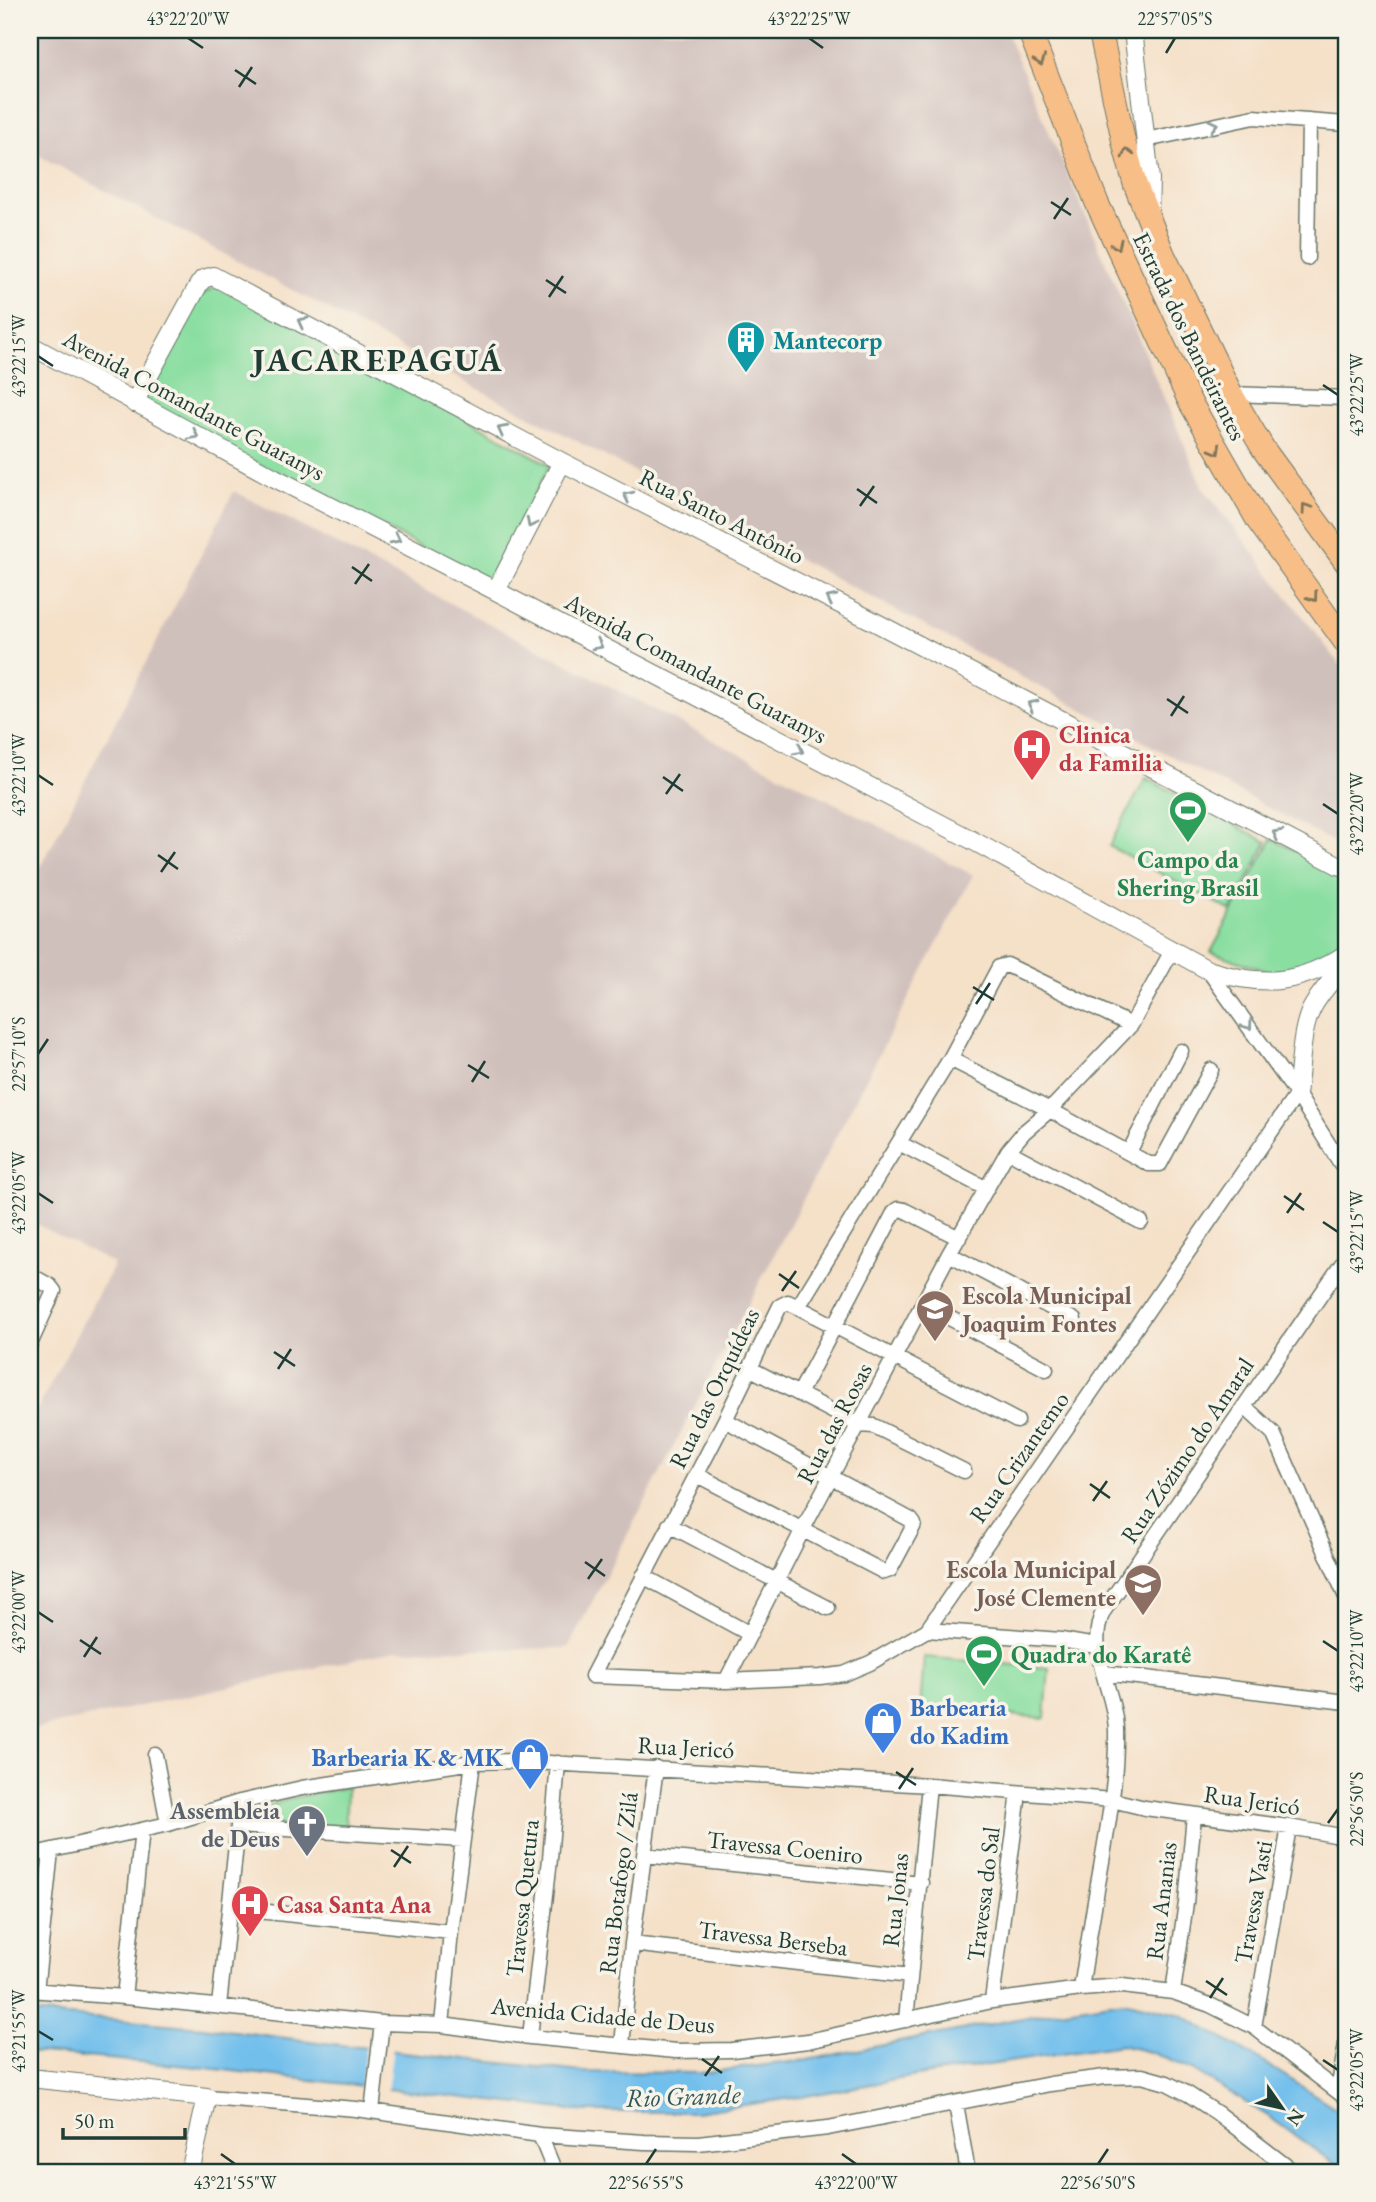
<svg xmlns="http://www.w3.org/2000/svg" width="1376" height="2202" font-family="'EB Garamond',serif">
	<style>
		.industrial { fill: #d0c0bc }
		.green { fill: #89dea0; stroke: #548e6a; stroke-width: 2 }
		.water { fill: #72bfec; stroke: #487e90; stroke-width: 2 }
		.pier { fill: #f5e0c8 }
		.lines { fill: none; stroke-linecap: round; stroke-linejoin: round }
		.minor-casing { stroke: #6a7668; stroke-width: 17 }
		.tertiary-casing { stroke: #6a7668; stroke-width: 20 }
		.primary-casing { stroke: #6a7668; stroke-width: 25 }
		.minor { stroke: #fff; stroke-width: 14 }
		.tertiary { stroke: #fff; stroke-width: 18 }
		.primary { stroke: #f7be88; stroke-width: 23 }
		.oneway { stroke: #80775a }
		.oneway2 { stroke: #8f9e9a }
		.ticks { fill: none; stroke: #1f3d34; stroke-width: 2.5 }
		.labels { text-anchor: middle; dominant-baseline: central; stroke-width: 7; stroke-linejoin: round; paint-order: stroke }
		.street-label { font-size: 24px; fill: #1f3d34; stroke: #f7f3e8 }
		.culture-label { font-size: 24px; font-weight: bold; fill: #0d838f; stroke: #f7f3e8; text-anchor: start }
		.health-label { font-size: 24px; font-weight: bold; fill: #be3a42; stroke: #f7f3e8; text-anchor: start }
		.leisure-label { font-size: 24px; font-weight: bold; fill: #27864d; stroke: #f7f3e8 }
		.education-label { font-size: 24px; font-weight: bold; fill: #785e54; stroke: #f7f3e8; text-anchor: start }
		.shop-label { font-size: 24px; font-weight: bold; fill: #366cbe; stroke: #f7f3e8; text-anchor: start }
		.worship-label { font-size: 24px; font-weight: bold; fill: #5b616d; stroke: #f7f3e8; text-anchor: end }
		.water-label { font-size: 26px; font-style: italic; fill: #305759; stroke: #f7f3e8 }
		.district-label { font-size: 32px; font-weight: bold; letter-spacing: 2px; fill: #1f3d34; stroke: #f7f3e8 }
		.neatline { fill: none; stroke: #1f3d34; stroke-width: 2.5 }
		.ticks-label { font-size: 18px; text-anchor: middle; fill: #1f3d34 }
	</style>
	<rect width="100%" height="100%" fill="#f7f3e8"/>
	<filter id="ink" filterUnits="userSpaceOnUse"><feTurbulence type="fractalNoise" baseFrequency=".0143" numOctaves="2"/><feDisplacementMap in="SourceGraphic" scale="14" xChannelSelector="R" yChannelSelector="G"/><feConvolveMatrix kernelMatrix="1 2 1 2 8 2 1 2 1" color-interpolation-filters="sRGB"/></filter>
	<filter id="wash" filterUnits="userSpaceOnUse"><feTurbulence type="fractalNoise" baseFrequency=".00686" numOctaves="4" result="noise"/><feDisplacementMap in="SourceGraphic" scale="28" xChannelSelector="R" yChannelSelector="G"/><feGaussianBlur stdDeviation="1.57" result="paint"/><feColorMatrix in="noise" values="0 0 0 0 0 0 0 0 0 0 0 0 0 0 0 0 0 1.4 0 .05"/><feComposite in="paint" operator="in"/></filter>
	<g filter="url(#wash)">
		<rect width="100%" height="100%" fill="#f5e0c8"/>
		<!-- industrial -->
		<path class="industrial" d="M30,30h975l198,458 143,184v177l-1316,-698z
			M234,491l739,384 -405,773 -171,2 -367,80v-307l84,-159 -84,-43v-333z"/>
		<!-- green -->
		<path class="green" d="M221,284l329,181 -62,116 -352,-179 56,-102z
			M1146,778l121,64 -36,69 -122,-65z
			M1272,839l74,37v69l-39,22 -35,6 -61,-21z
			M924,1657l125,11 -4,50 -125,-10z
			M347,1787l-2,48 -54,-7 -51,-13 53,-17z"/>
		<!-- water -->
		<path class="water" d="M1123,2001l59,14 78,45 74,47 12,9v56l-78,-56 -76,-46 -39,-17 -32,-8 -205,31 -110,20 -110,16h-108l-390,-45 -168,-15v-39l173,14 129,17 250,28 118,1 107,-13 246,-48z"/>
		<!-- pier -->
		<path class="pier" d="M366,2044l27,3 -6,45 -27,-3z"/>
	</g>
	<g filter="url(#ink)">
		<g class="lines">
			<defs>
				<path id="minor" d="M1146,140l108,-23 92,7
					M1307,258l2,-137
					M1231,394l115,4
					M1208,970l89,124 49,78
					M1131,1025l-124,-60 -8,2 -49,92 -152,248 -10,-5 -8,4 -55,114 -133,256 134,5 94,-4 24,-3 26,-11 57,-33 370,-536
					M950,1059l100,51 99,54h11l51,-94
					M899,1143l86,45
					M1008,1151l133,71
					M1129,1152l52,-101
					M949,1254l125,66
					M30,1275l20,11 4,5 -24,53
					M923,1304l123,65
					M798,1307l219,114
					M749,1368l110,57 15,1 90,45
					M799,1394l96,-183 3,-2 6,1 55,28
					M1245,1407l28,26 73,164
					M697,1475l187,97 6,-2 23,-43 1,-3 -3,-4 -186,-100
					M669,1525l159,83
					M643,1576l107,58
					M927,1630l134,10 35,6
					M1104,1673l242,29
					M726,1681l77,-152 146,-275 59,-103 16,-19 26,-22 81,-85 42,-76
					M155,1755l13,69
					M240,1802l-2,24 225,14
					M30,1855l138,-31 72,-22 62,-14 171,-26 42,-1 414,24 183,15 33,8 144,19 57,10
					M644,1855l277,28
					M231,1908l220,24
					M632,1944l278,32
					M1081,1989c6,-39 12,-78 19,-116 8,-47 17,-94 16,-143 -1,-40 -31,-79 -13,-118l243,-354
					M30,1990l94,7 258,26 60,2 88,12 146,14 56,-1 76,-9 184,-40 89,-12 41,-3 51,6 37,13 44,22 92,71
					M36,1991l15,-140
					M1173,1992l13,-89 8,-88
					M124,1997l18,-167
					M992,2001l27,-208
					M219,2006l19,-180
					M906,2020l23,-235
					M442,2025l9,-93 22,-170
					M1254,2027l35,-200
					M530,2037l20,-178 8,-96
					M622,2045l10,-101 24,-176
					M1338,2091l8,-47
					M207,2097l149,12 184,26 104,7 54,1 130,-15 222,-44 55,-7 37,-1 25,7 21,11 29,19 77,59
					M956,2104l12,68
					M372,2111l10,-88
					M540,2135l15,37
					M30,2170l24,2"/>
				<path id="tertiary" d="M1133,30l17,149 -1,37
					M30,345l245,133 221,113 474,248 238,131c54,17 91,15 138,-16
					M134,403l65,-119 4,-5 10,-3 349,186 309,158 467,245 8,2
					M496,591l66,-129
					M1297,1094c4,-26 3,-63 15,-86 9,-17 22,-30 34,-43
					M30,2078l177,19 -17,75"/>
				<path id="primary" d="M1029,30l68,173 93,199 69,120 87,121
					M1100,30l24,113 11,41 28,70 68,140 33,56 82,112"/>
			</defs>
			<!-- minor casing -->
			<use href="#minor" class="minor-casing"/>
			<!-- tertiary casing -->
			<use href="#tertiary" class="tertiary-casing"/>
			<!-- primary casing -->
			<use href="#primary" class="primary-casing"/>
			<!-- minor -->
			<use href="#minor" class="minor"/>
			<!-- tertiary -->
			<use href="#tertiary" class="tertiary"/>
			<!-- primary -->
			<use href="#primary" class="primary"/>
		</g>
		<!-- one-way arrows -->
		<defs><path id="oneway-chevron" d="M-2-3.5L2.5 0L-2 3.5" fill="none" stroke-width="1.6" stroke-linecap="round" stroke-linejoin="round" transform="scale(1.75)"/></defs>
		<g class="oneway">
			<use href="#oneway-chevron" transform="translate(1040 61) rotate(70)"/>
			<use href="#oneway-chevron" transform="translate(1127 153) rotate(-105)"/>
			<use href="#oneway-chevron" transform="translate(1117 245) rotate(65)"/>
			<use href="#oneway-chevron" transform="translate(1216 450) rotate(61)"/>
			<use href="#oneway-chevron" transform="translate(1306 508) rotate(-126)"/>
			<use href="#oneway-chevron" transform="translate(1313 597) rotate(54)"/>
		</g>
		<g class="oneway2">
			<use href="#oneway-chevron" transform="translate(1213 125) rotate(-13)"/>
			<use href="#oneway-chevron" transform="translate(302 322) rotate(-152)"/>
			<use href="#oneway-chevron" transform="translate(502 430) rotate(-152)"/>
			<use href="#oneway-chevron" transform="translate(194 435) rotate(28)"/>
			<use href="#oneway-chevron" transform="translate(628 496) rotate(-153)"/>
			<use href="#oneway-chevron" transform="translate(531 523) rotate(117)"/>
			<use href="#oneway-chevron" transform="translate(396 539) rotate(27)"/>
			<use href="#oneway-chevron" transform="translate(831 599) rotate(-153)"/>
			<use href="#oneway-chevron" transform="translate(598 645) rotate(28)"/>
			<use href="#oneway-chevron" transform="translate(1032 705) rotate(-152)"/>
			<use href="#oneway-chevron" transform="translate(799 750) rotate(28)"/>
			<use href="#oneway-chevron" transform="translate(1277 834) rotate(-152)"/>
			<use href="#oneway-chevron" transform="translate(1248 1025) rotate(54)"/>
		</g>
	</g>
	<!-- ticks -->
	<path class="ticks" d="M188,38l15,10M809,38l14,10M1166,53l9,-15M235,70l21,14M239,87l13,-20M1051,202l20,13M1054,219l14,-21M546,280l20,13M549,297l14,-21M38,356l15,10M1323,385l15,10M857,489l20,14M860,506l14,-20M352,567l20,14M355,584l14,-20M1167,699l21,14M1171,716l13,-20M38,775l15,10M663,777l20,14M666,794l14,-20M1323,804l15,10M158,855l20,14M161,872l14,-20M973,987l21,13M976,1004l14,-21M38,1054l10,-15M468,1065l21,13M472,1082l13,-21M38,1193l15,10M1284,1196l20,14M1287,1213l14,-20M1323,1222l15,10M779,1274l20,14M782,1291l14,-20M274,1352l21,14M278,1369l13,-20M1090,1484l20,14M1093,1501l14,-20M585,1562l20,14M588,1579l14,-20M38,1612l15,10M80,1640l21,14M1323,1641l15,10M84,1657l13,-20M896,1772l20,13M899,1789l14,-21M1328,1823l10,-14M391,1850l20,13M394,1867l14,-21M1206,1981l21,14M1210,1998l13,-20M38,2031l15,9M702,2059l20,14M1323,2060l15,10M705,2076l14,-20M221,2154l14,10M842,2154l14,10M646,2164l10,-15M1098,2164l10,-15"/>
	<!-- icons -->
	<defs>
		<symbol id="building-pin" viewBox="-11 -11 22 30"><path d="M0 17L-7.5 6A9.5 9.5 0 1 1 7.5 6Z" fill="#0f9aa8" stroke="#f7f3e8"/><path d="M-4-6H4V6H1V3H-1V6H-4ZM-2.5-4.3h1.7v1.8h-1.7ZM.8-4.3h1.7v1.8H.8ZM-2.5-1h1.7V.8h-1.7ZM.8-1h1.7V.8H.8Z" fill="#fff"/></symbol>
		<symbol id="hospital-pin" viewBox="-11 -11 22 30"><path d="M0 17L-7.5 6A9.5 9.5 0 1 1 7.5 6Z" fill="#e0444e" stroke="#f7f3e8"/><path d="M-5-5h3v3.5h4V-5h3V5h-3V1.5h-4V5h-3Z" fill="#fff"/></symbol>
		<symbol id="stadium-pin" viewBox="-11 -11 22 30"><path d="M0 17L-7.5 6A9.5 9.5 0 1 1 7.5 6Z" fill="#2e9e5b" stroke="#f7f3e8"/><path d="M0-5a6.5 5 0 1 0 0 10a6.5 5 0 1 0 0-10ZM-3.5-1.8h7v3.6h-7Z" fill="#fff"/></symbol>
		<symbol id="school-pin" viewBox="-11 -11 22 30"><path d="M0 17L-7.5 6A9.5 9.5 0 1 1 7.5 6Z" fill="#8d6e63" stroke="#f7f3e8"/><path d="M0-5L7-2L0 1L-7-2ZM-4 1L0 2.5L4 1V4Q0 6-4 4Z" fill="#fff"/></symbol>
		<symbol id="shop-pin" viewBox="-11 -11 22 30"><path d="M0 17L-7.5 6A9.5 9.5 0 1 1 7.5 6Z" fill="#3f7fe0" stroke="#f7f3e8"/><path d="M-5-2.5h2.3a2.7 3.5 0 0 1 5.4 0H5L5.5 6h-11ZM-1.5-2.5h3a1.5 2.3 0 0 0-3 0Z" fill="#fff"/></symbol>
		<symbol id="church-pin" viewBox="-11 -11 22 30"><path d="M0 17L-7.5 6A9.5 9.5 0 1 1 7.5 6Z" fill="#6b7280" stroke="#f7f3e8"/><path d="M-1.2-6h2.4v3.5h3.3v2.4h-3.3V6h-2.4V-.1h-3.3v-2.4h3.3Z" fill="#fff"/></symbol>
	</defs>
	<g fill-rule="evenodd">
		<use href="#building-pin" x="724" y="318" width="44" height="60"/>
		<use href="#hospital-pin" x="1010" y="726" width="44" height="60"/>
		<use href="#stadium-pin" x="1166" y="788" width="44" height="60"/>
		<use href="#school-pin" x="913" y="1287" width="44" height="60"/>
		<use href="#school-pin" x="1121" y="1561" width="44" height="60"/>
		<use href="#stadium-pin" x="962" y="1632" width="44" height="60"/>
		<use href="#shop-pin" x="861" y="1699" width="44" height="60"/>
		<use href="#shop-pin" x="508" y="1735" width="44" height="60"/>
		<use href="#church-pin" x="285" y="1802" width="44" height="60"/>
		<use href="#hospital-pin" x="228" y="1882" width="44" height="60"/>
	</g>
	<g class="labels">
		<!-- street labels -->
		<g class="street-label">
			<text transform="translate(1190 336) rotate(64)">Estrada dos Bandeirantes</text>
			<text transform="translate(194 405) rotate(28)">Avenida Comandante Guaranys</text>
			<text transform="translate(722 516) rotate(27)">Rua Santo Antônio</text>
			<text transform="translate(696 668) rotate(28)">Avenida Comandante Guaranys</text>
			<text transform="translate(714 1388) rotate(-64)">Rua das Orquídeas</text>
			<text transform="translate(834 1423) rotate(-62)">Rua das Rosas</text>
			<text transform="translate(1187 1450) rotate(-56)">Rua Zózimo do Amaral</text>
			<text transform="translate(1019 1457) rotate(-55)">Rua Crizantemo</text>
			<text transform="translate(686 1747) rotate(3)">Rua Jericó</text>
			<text transform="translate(1252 1800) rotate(8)">Rua Jericó</text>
			<text transform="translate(785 1847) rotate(6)">Travessa Coeniro</text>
			<text transform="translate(618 1883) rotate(-83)">Rua Botafogo / Zilá</text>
			<text transform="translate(983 1894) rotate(-83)">Travessa do Sal</text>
			<text transform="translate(522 1898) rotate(-84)">Travessa Quetura</text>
			<text transform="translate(895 1900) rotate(-84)">Rua Jonas</text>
			<text transform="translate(1161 1901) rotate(-83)">Rua Ananias</text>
			<text transform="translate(1253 1902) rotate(-80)">Travessa Vasti</text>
			<text transform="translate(773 1938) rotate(7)">Travessa Berseba</text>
			<text transform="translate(603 2015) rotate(5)">Avenida Cidade de Deus</text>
		</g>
		<!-- culture labels -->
		<g class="culture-label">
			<text x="773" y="340">Mantecorp</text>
		</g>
		<!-- health labels -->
		<g class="health-label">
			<text x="1059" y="734">Clinica<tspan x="1059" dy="28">da Familia</tspan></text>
			<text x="277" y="1904">Casa Santa Ana</text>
		</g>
		<!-- leisure labels -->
		<g class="leisure-label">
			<text x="1188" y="859">Campo da<tspan x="1188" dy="28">Shering Brasil</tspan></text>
			<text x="1011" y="1654" text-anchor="start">Quadra do Karatê</text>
		</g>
		<!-- education labels -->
		<g class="education-label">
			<text x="962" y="1295">Escola Municipal<tspan x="962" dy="28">Joaquim Fontes</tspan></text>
			<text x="1116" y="1569" text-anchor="end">Escola Municipal<tspan x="1116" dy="28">José Clemente</tspan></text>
		</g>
		<!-- shop labels -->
		<g class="shop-label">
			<text x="910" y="1707">Barbearia<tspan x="910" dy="28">do Kadim</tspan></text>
			<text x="503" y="1757" text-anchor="end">Barbearia K &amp; MK</text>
		</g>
		<!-- worship labels -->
		<g class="worship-label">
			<text x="280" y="1810">Assembleia<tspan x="280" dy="28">de Deus</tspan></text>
		</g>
		<!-- water labels -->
		<g class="water-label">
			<text transform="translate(683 2096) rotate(-2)">Rio Grande</text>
		</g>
		<!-- district labels -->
		<g class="district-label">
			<text x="378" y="360">JACAREPAGUÁ</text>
		</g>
	</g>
	<!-- margin -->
	<rect width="1376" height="2202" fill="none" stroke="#f7f3e8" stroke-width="77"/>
	<!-- north arrow -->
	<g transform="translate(1282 2108) rotate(124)" stroke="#f7f3e8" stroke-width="5" paint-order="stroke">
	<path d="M0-5L12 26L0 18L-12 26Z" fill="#1f3d34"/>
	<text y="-10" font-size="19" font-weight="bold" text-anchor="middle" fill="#1f3d34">N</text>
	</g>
	<!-- scale -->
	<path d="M63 2128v10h122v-10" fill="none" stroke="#1f3d34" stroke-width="3.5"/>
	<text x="74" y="2128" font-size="21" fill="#1f3d34" stroke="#f7f3e8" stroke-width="5" paint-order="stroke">50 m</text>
	<rect x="38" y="38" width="1300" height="2126" class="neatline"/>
	<g class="ticks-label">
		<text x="188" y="25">43°22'20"W</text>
		<text x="809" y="25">43°22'25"W</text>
		<text x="1175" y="25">22°57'05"S</text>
		<text transform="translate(19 356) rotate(-90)" y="6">43°22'15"W</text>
		<text transform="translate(1357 395) rotate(-90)" y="6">43°22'25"W</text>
		<text transform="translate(19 775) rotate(-90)" y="6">43°22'10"W</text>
		<text transform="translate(1357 814) rotate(-90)" y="6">43°22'20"W</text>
		<text transform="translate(19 1054) rotate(-90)" y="6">22°57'10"S</text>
		<text transform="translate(19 1193) rotate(-90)" y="6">43°22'05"W</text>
		<text transform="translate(1357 1232) rotate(-90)" y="6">43°22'15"W</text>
		<text transform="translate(19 1612) rotate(-90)" y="6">43°22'00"W</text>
		<text transform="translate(1357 1651) rotate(-90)" y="6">43°22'10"W</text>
		<text transform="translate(1357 1809) rotate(-90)" y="6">22°56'50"S</text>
		<text transform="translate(19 2031) rotate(-90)" y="6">43°21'55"W</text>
		<text transform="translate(1357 2070) rotate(-90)" y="6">43°22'05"W</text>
		<text x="235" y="2189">43°21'55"W</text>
		<text x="646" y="2189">22°56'55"S</text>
		<text x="856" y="2189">43°22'00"W</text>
		<text x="1098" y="2189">22°56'50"S</text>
	</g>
</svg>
